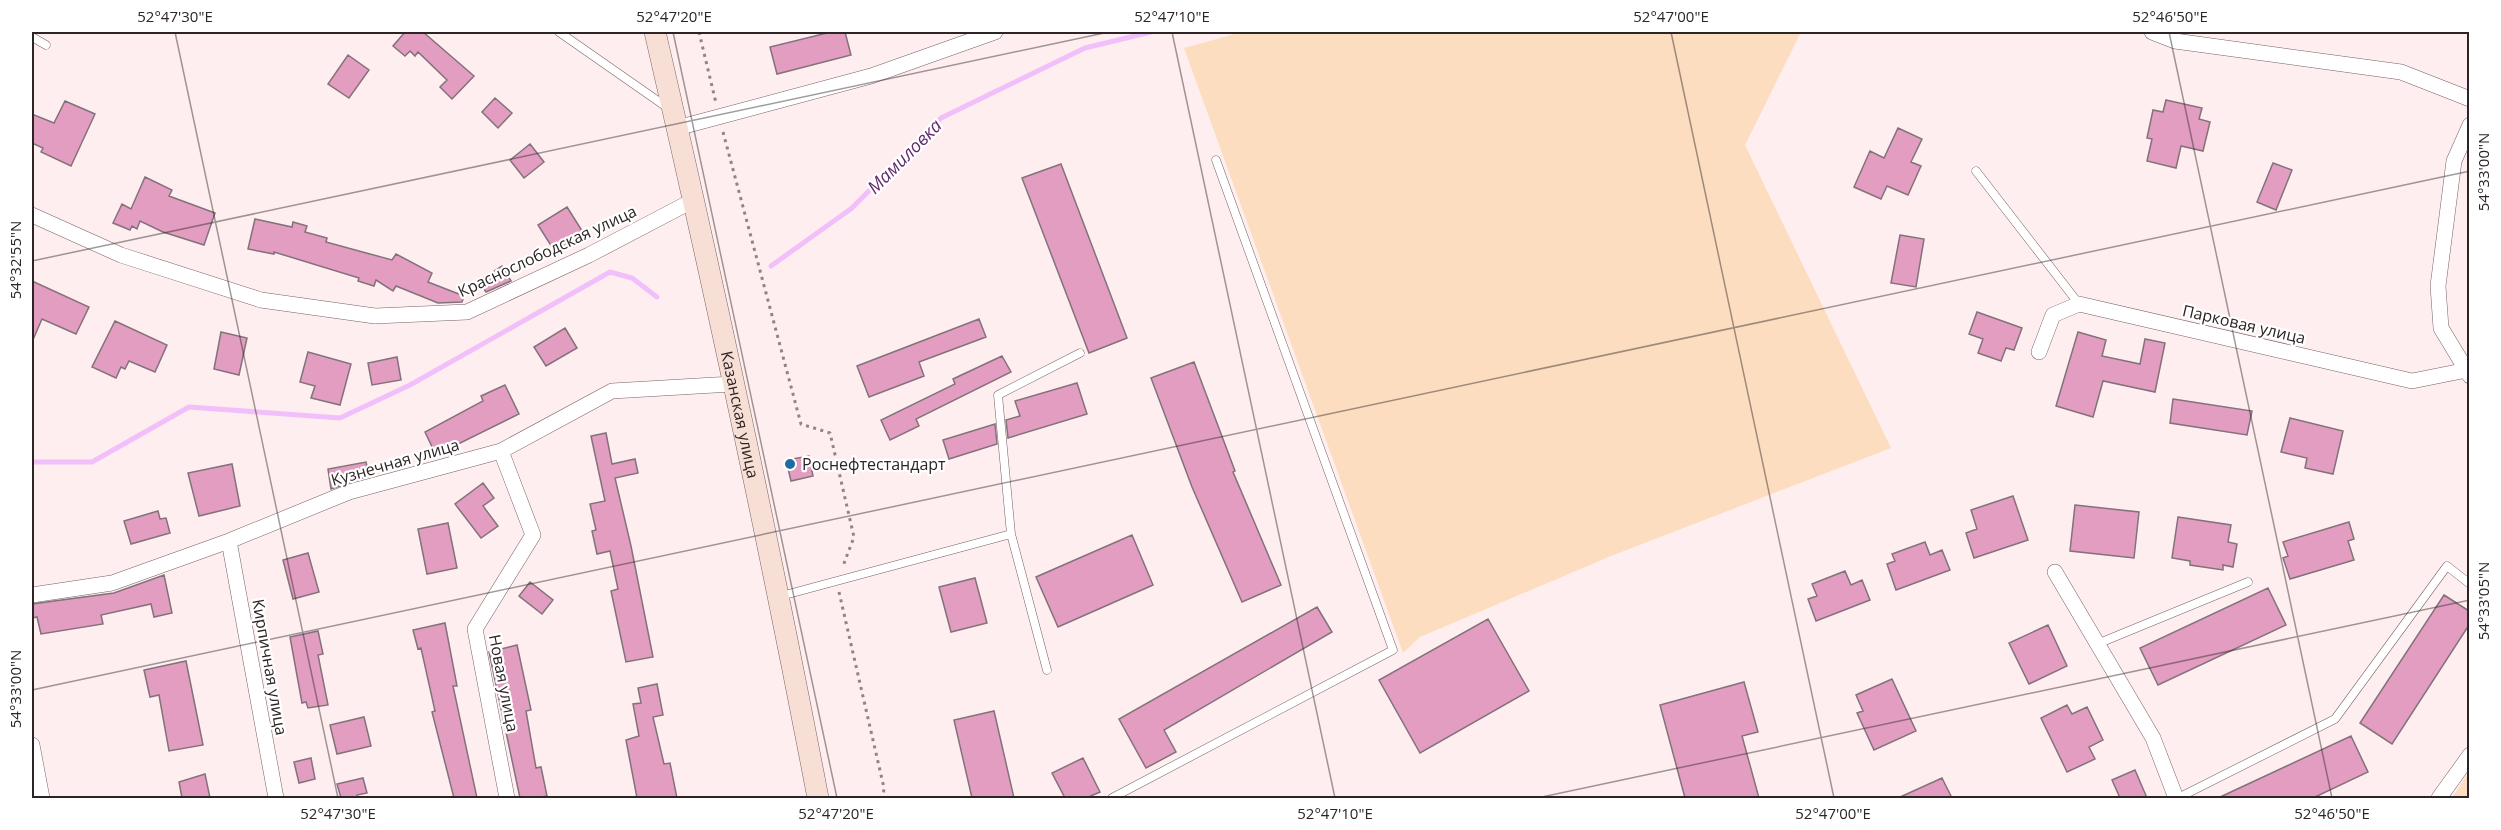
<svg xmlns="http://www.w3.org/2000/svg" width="2501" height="830" font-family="'Open Sans',sans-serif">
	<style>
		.green { fill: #fcddbf }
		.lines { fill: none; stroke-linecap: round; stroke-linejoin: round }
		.stream { stroke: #f1c0fa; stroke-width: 5 }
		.building { fill: #e39dc1; stroke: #82727a; stroke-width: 1.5 }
		.lane-casing { stroke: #756364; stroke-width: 9 }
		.street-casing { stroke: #756364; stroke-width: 16 }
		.secondary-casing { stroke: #756364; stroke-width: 22 }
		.path { stroke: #908485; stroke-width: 3; stroke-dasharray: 3 4.5; stroke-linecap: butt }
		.lane { stroke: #fff; stroke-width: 8 }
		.street { stroke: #fff; stroke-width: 15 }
		.secondary { stroke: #f7dfd6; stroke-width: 21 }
		.ticks { fill: none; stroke: #2c2425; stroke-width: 1.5; stroke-opacity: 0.45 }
		.poi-dot { fill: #1f6da0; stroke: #fff; stroke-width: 2 }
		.labels { text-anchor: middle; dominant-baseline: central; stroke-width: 4.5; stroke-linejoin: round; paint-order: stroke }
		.street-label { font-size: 16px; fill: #2c2425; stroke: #fff }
		.poi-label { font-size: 16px; fill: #2c2425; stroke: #fff; text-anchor: start }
		.water-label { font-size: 18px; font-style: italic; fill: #62296c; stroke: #fff }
		.neatline { fill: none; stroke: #2c2425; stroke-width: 2 }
		.ticks-label { font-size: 15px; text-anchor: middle; fill: #2c2425 }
	</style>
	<rect width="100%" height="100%" fill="#ffeeef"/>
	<!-- green -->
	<path class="green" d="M1242,32h559l-56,113 146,303 -280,108 -191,81 -17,16 -219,-605z
		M2469,772v26h-17z"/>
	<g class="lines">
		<!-- stream -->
		<path class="stream" d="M771,266l81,-58 89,-90 144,-70 66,-16
			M32,462h60l97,-55 151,11 70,-33 200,-113 22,6 25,19"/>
	</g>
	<!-- building -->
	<path class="building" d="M405,32h18l51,44 -22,23 -12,-12 7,-7 -29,-28 -3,4 -5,-5 -5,5 -12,-10z
		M831,32h14l6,23 -74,19 -7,-27z
		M348,55l21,15 -20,28 -21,-14z
		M495,98l17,15 -14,15 -16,-16z
		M2166,100l36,8 -3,11 11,3 -7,29 -22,-5 -5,22 -29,-7 5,-22 -5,-1 6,-28 10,2z
		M65,101l30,13 -24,52 -30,-14 2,-4 -11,-5v-29l22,9z
		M1898,128l24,11 -11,23 10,4 -13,29 -21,-9 -6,13 -27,-12 16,-36 14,7z
		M530,144l14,18 -20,16 -14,-18z
		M2273,163l19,7 -16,40 -19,-8z
		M1061,164l66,174 -38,15 -67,-175z
		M145,177l27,13 -3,6 46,17 -11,32 -41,-13 -23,-11 -3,8 -5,-3 -2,4 -17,-7 9,-19 9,5z
		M567,207l19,30 -29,18 -19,-30z
		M255,219l37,8 1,-5 14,4 -2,6 22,6 -1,4 66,18 4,-6 36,19 -4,9 36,14 -2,6 -24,1 -42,-17 -3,5 -17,-11 -2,6 -16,-5 1,-3 -85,-26v2l-26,-5z
		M1900,235l24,4 -8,48 -25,-4z
		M502,266l9,15 -25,11 -7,-11z
		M32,281l57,26 -13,27 -34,-15 -10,23z
		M1977,312l45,16 -8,22 -8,-2 -5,13 -23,-8 5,-14 -14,-5z
		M979,319l7,18 -67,25 5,14 -55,21 -12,-31z
		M115,321l52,24 -12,27 -26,-11 -4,8 -4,-2 -5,11 -24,-11z
		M565,328l12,20 -31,18 -12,-19z
		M221,332l26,6 -8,37 -25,-6z
		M2078,332l28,8 -4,16 38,8 5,-25 20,4 -10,49 -52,-11 -10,36 -37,-11z
		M308,352l43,12 -11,41 -29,-7 4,-12 -15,-4z
		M1002,356l9,16 -95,47 3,7 -29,14 -9,-20 74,-36 -2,-5z
		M397,357l4,23 -29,5 -4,-22z
		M1194,362l41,109 -2,1 48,113 -39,17 -50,-115 -41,-109z
		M1077,383l10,31 -79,24 -2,-18 14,-4 -5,-15z
		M505,385l14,29 -83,41 -11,-23 58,-31 -2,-5z
		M2173,399l79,12 -5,24 -77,-12z
		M2290,418l53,13 -10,43 -28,-6 2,-10 -26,-6z
		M995,424l2,20 -48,15 -6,-19z
		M606,433l6,31 23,-5 3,14 -23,5 16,68 22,111 -27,5 -15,-71 7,-2 -8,-38 -13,3 -5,-23 4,-1 -6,-26 15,-3 -14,-65z
		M809,456l4,20 -22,5 -5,-21z
		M366,462l3,14 -38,13 -3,-20z
		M232,464l8,42 -41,10 -11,-43z
		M483,483l11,15 -11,8 15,20 -17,12 -26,-34z
		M2013,496l15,44 -54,18 -8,-25 11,-4 -6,-19z
		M2075,505l64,7 -5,46 -64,-7z
		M158,511l2,8 6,-1 4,15 -39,11 -7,-23z
		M2178,517l53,8 -3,17 9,2 -4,23 -10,-2v5l-33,-5v-4l-18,-3z
		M2349,522l5,17 -6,2 6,19 -64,19 -7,-21 5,-2 -5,-14z
		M448,523l9,45 -30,6 -9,-45z
		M1132,535l21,50 -95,42 -22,-50z
		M1925,542l5,13 12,-5 8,20 -54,20 -9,-26 8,-3 -3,-7z
		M308,553l11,39 -26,7 -10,-39z
		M1845,571l6,14 11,-5 8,20 -54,21 -8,-22 9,-3 -5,-12z
		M164,575l8,38 -18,4 -3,-13 -50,11 2,9 -62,10 -4,-17 -5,1v-14l82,-11z
		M975,578l12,45 -36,9 -12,-45z
		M530,582l23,18 -11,14 -23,-18z
		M2268,588l18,37 -128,60 -18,-37z
		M2444,595l25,16v14l-77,119 -32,-21z
		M1317,607l15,25 -168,98 12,22 -30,16 -27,-49z
		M1488,619l41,72 -109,62 -41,-73z
		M445,623l12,63h-4l24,112h-23l-22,-86 3,-1 -14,-63 -3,1 -5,-19z
		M2048,625l19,41 -38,18 -20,-41z
		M318,631l5,23 -5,1 10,50 -20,3 -2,-6 -4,1 -12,-66z
		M517,645l14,65 -5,1 10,57 5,-1 6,29 -11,2h-16l-31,-146z
		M186,661l17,84 -34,6 -10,-56 -9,2 -6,-27z
		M1892,679l24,52 -42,19 -17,-37 6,-2 -7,-16z
		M1744,682l14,50 -16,4 17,62h-74l-25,-93z
		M657,684l6,31 -10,2 11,47 6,-1 7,35h-40l-11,-58 13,-4 -6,-32 8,-1 -3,-15z
		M2067,705l5,9 15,-7 16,33 -14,7 6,12 -28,13 -26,-54z
		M994,711l20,87h-42l-18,-78z
		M364,717l7,29 -34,8 -7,-29z
		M2351,736l17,36 -55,26h-95z
		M311,758l4,21 -16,4 -5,-21z
		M1083,758l17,34 -14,6h-21l-13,-25z
		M2135,770l12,28h-27l-8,-18z
		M205,774l5,24h-28l-3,-16z
		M363,778l4,15 -10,2 1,3h-17l-4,-14z
		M1942,778l10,20h-54z"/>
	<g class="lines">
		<defs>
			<path id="lane" d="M559,32l109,76
				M32,37l14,8
				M1976,171l103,133
				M1011,534l-13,-139 82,-42
				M781,596l230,-62 36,136
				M2097,644l151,-62
				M1112,798l281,-148 -177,-490
				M2178,798l157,-79 112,-153 23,18"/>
			<path id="street" d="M2152,32l23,9 226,31 69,27
				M2470,125l-16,36 -16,125 3,42 29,48
				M677,128l194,-52 124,-44
				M32,215l89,40 140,45 114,16 92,-4 122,-57 105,-55
				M2039,352l14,-37 26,-11 333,77 55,-11
				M501,451l32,84 -58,94 32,169
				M229,541l47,257
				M2055,572l98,166 23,60
				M32,595l80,-12 117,-42 120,-49 152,-41 111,-60 120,-7
				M32,745l10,53
				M2439,798l31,-43"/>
			<g id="secondary">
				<path id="s1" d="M655,32c59,254 114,510 163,766"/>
			</g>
		</defs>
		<!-- lane casing -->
		<use href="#lane" class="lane-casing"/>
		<!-- street casing -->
		<use href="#street" class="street-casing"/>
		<!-- secondary casing -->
		<use href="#secondary" class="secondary-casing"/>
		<!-- path -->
		<path class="path" d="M699,32l17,71
			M723,132l78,292 29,9 24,104 -11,29
			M839,592l45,196 -1,10"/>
		<!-- lane -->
		<use href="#lane" class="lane"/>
		<!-- street -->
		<use href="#street" class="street"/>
		<!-- secondary -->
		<use href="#secondary" class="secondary"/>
	</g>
	<!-- ticks -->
	<path class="ticks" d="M175,32l163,766M673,32l164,766M1172,32l163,766M1671,32l163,766M2169,32l163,766M32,261l1077,-229M32,690l2438,-519M1537,798l933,-198"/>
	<!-- markers -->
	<circle class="poi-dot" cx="790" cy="464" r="6"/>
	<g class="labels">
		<!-- street labels -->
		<g class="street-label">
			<text transform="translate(547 251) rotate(-25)">Краснослободская улица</text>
			<text transform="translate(2244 324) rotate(13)">Парковая улица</text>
			<text stroke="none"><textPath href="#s1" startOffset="392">Казанская улица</textPath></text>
			<text transform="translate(395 462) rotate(-16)">Кузнечная улица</text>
			<text transform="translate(270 667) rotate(80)">Кирпичная улица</text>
			<text transform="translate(504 683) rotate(79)">Новая улица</text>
		</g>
		<!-- poi labels -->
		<g class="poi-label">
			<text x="802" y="464">Роснефтестандарт</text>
		</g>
		<!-- water labels -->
		<g class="water-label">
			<text transform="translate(904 156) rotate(-45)">Мамиловка</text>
		</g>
	</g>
	<!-- border -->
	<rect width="2501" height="830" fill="none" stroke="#ffffff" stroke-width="66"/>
	<rect x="33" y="33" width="2435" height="764" class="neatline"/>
	<g class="ticks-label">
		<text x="175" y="22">52°47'30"E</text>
		<text x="674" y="22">52°47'20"E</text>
		<text x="1172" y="22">52°47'10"E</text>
		<text x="1671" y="22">52°47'00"E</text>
		<text x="2170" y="22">52°46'50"E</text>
		<text transform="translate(2484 172) rotate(-90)" y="5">54°33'00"N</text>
		<text transform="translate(16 260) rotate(-90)" y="5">54°32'55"N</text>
		<text transform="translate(2484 601) rotate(-90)" y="5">54°33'05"N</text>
		<text transform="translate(16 689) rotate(-90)" y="5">54°33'00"N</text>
		<text x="338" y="819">52°47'30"E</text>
		<text x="836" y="819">52°47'20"E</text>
		<text x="1335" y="819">52°47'10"E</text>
		<text x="1833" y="819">52°47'00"E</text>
		<text x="2332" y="819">52°46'50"E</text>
	</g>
</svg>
